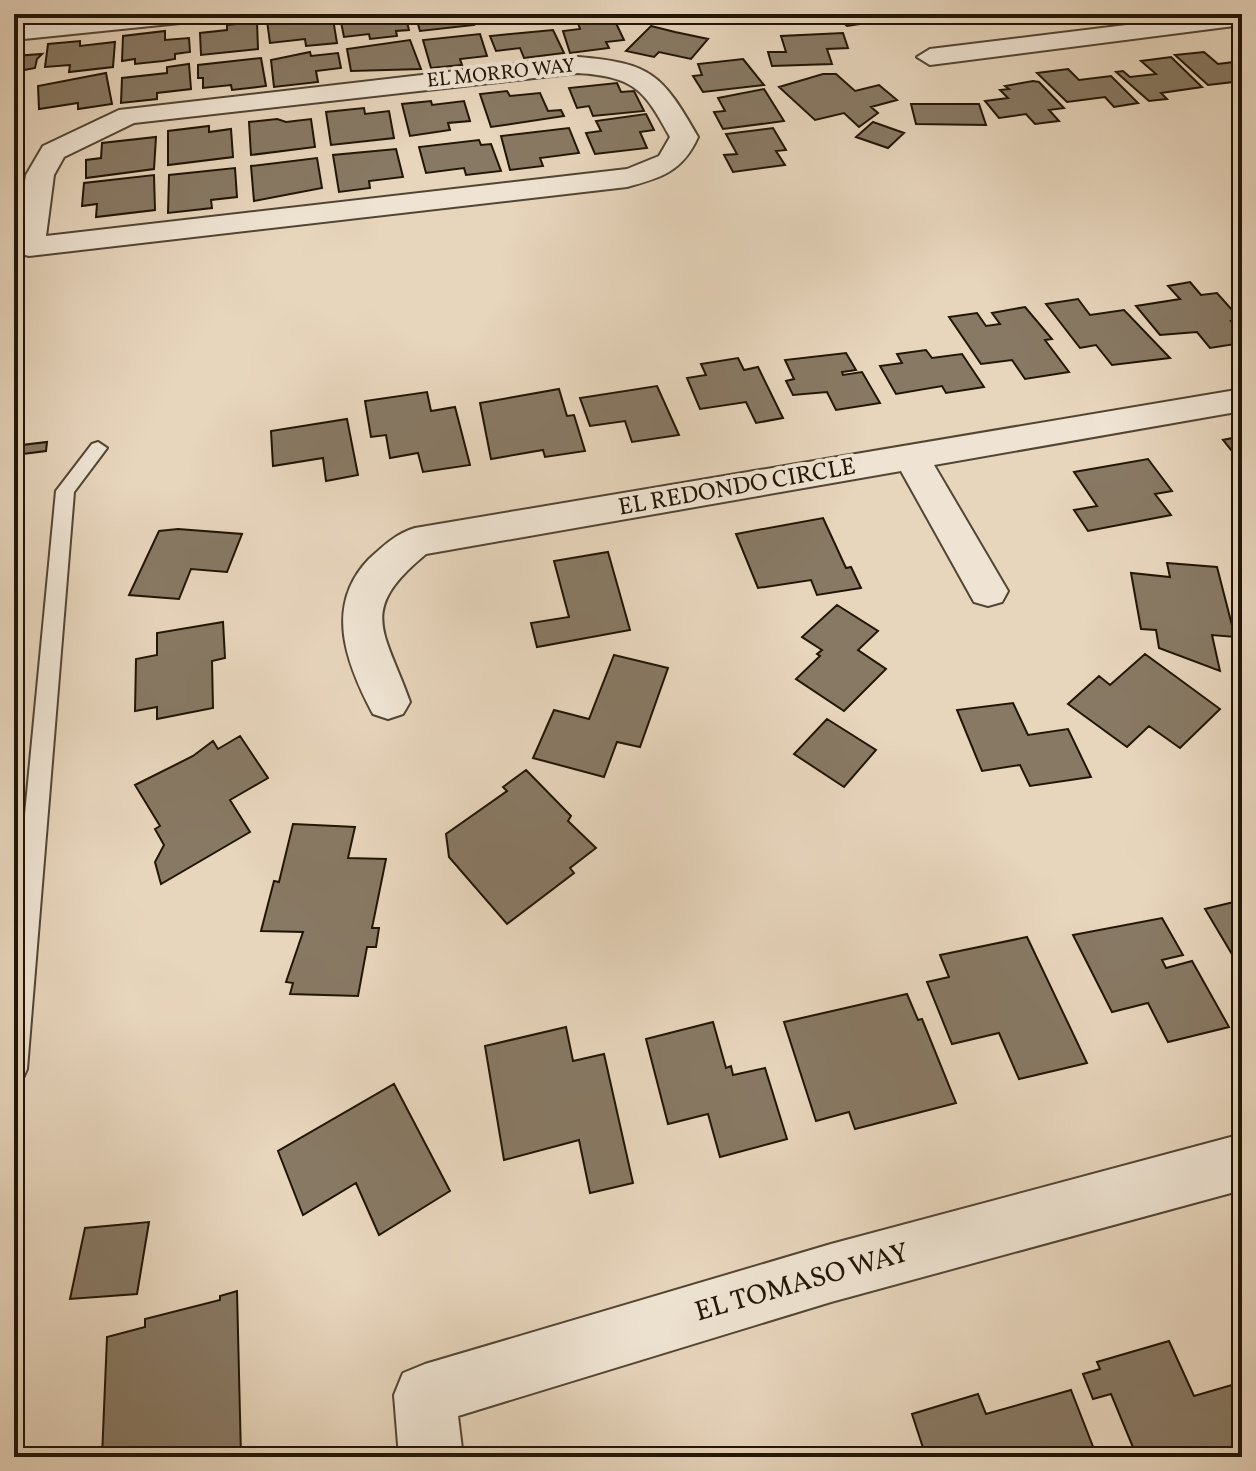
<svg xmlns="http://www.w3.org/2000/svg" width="1256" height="1471" font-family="Vollkorn,serif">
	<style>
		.building { fill: #887964; stroke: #211505; stroke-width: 2 }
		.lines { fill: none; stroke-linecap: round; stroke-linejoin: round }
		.service-casing { stroke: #524533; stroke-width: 4 }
		.minor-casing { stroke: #524533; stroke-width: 4 }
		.service { fill: #efe4d3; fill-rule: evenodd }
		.minor { fill: #efe4d3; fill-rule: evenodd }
		.labels { text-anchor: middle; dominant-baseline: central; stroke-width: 8; stroke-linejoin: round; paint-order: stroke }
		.far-street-label { font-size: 20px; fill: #211505; stroke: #efe4d3 }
		.street-label { font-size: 24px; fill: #211505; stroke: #efe4d3 }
		.near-street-label { font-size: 28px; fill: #211505; stroke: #efe4d3 }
	</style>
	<rect width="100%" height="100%" fill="#e7d5bc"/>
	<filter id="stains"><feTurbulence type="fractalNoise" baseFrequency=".0025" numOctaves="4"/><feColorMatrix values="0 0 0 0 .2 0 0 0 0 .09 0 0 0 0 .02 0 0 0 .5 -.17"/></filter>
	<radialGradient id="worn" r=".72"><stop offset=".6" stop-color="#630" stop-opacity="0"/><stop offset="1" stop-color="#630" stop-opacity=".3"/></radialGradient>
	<!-- building -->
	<path class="building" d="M364,14h41l4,16 -13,1 1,5 -27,3 -1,-5 -25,3 -3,-15 24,-3z
		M415,14h55l4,11 -54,6z
		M482,14h65l2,5 -65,2z
		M778,14h31l-7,8 -27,-5z
		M834,14h63l3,4 -53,8z
		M950,14h32l5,5 -30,3z
		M988,14h37l4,4 -33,4z
		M299,18l1,5 33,-4 4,24 -31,3 -1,-7 -35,4 -3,-22z
		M614,19l10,21 -18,2 3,6 -39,5 -7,-22 17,-2 -2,-6z
		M257,22l1,27 -57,6 -1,-22 27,-3v-5z
		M651,26l24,6 33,7 -17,20 -32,-7 -5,5 -28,-6z
		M553,30l11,23 -40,5 -4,-10 -24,3 -6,-15z
		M165,31v9l24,-2 1,14 -15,2v5l-12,2 -28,3v-5l-13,2 1,-25z
		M843,33l5,15 -21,1 5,15 -60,2 -4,-14h18l-5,-16z
		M480,34l7,22 -27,3 2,6 -31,3 -8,-28z
		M410,40l11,29 -70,2 -4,-22z
		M80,41v5l35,-4 -2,25 -44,5 1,-7 -25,2 3,-23z
		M310,52l1,4 27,-3 3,15 -25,3 2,11 -44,5 -3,-27z
		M1204,52l14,12 24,-3v20l-34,4 -33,-30z
		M42,54l-5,5 -2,9 -21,4v-16z
		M1171,57l31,30 -41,6 6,6 -18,2 -33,-29 7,-1 7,6 26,-3 -15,-13z
		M261,58l5,28 -34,4 -1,-5 -28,3v-10h-5v-13z
		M743,59l21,26 -61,7 -10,-16 9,-1 -4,-11z
		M189,64l2,25 -34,4v6l-36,4 1,-25 45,-5v-6z
		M1068,69l11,11 32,-4 27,27 -24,4 -9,-10 -38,5 -30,-29z
		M106,73l6,31 -34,5v-6l-39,6 -1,-23z
		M823,74h13l19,17 24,-6 18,15 -26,7 7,6 -19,14 -15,-14 -29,7 -36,-33z
		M1033,81l6,1 25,26 -15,2 10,11 -24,3 -9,-10 -27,4 -14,-17 23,-3 -8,-8 9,-1 -4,-3z
		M617,83l4,9 13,-1 10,20 -51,5 -4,-10 -12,2 -8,-20z
		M764,89l20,32 -61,8 -9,-17 11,-1 -7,-13z
		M507,91l3,5 30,-3 8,18 13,-1 3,6 -73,11 -11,-33z
		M431,101l1,4 32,-4 6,20 -22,2 2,7 -40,6 -8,-32z
		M911,104h68l7,21 -70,-1z
		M364,108l1,6 24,-3 5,27 -63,7 -5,-33z
		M646,114l8,16 -14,2 7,16 -52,6 -9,-21 15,-2 -5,-10z
		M277,119l9,3 25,-3 4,28 -64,8 -2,-33z
		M873,122l31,11 -16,15 -32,-11z
		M209,126v6l22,-3 2,28 -65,8v-34z
		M569,128l10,25 -39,5 3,8 -33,4 -9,-34z
		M773,128l13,22 -10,1 9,14 -52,7 -9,-17 13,-1 -11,-20z
		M156,137l-2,32 -68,9v-18l15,-2 1,-15z
		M479,140l2,5 10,-1 10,27 -35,4 -2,-7 -38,5 -7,-26z
		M396,149l7,28 -34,4 1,7 -31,4 -6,-37z
		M317,158l5,30 -68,13 -3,-35z
		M235,168l2,29 -26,3 1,8 -44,5 1,-38z
		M154,175l1,35 -59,7 1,-13 -15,2 2,-23z
		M1190,282l11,13 16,-2 24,27 -10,1 11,13v9l-32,5 -13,-16 -37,3 -24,-29 44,-7 -12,-13z
		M1078,299l12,16 34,-5 46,48 -58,7 -16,-20 -16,3 -34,-44z
		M1025,307l27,32 -7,1 24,32 -44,7 -13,-19 -31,4 -32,-47 28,-4 9,13 14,-2 -8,-11z
		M926,350l6,8 30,-4 22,33 -38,6 -4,-7 -46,8 -16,-28 22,-3 -5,-9z
		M846,353l10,17 -14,2 1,3 19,-3 18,31 -44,7 -9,-18 -34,3 -7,-14 8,-2 -9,-19z
		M738,358l6,12 14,-3 25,51 -27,5 -10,-21 -46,7 -13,-31 19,-3 -5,-11z
		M657,386l22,49 -47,7 -7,-21 -35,5 -10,-28z
		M559,389l8,27 7,-1 11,36 -40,6 -2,-7 -52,9 -11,-56z
		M427,392l4,19 24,-4 15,58 -47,7 -5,-19 -28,5 -4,-23 -15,2 -6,-36z
		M347,419l11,56 -32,6 -3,-23 -50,8 -2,-35z
		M1242,436v25h-2l-17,-21z
		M47,442l-1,9 -32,4v-9z
		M1148,459l24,32 -17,3 16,21 -83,16 -14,-21 23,-4 -23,-34z
		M823,518l23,50 5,-1 10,21 -44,7 -6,-15 -53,8 -22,-54z
		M178,529l64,5 -15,38 -36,-3 -12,30 -50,-4 30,-64z
		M608,552l22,78 -93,17 -6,-24 38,-6 -15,-56z
		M1167,563l50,4 18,70 -23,-2 8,36 -61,-23 -3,-18 -15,-1 -10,-56 39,4z
		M837,605l41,26 -20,19 28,19 -42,42 -48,-32 24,-23 -3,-2 5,-4 -20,-13z
		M223,622l2,36 -13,3 1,47 -56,11v-12l-22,4 1,-52 21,-4v-22z
		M1145,654l75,55 -40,39 -31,-22 -22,21 -59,-43 31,-28 11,9z
		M614,655l54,13 -28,79 -23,-5 -13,35 -71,-19 21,-48 35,9z
		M1013,703l15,32 40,-6 23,48 -61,9 -10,-21 -38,6 -25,-61z
		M827,719l49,31 -32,37 -50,-33z
		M240,736l28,42 -38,22 20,32 -89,52 -6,-22 9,-17 -9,-16 5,-3 -25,-41 58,-29 20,-15 5,8z
		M526,770l45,46 -3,5 28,27 -26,20 4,5 -67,51 -58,-67 -3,-23 61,-43 -4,-4z
		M293,824l62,3 -7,31 38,1 -14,69h7l-3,19h-9l-9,49 -68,-2 3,-11 -7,-1 17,-50 -42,-1 13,-50 5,1z
		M1242,900v71l-37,-62z
		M1162,918l21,37 -21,5 4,8 26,-7 37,66 -61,15 -20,-39 -36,9 -39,-77z
		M1027,937l60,126 -68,16 -20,-46 -47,11 -25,-62 22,-5 -9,-22z
		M907,994l11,26 4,-1 34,84 -101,26 -6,-17 -33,9 -32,-99z
		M713,1022l13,46 5,-2 2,9 32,-7 22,71 -67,18 -12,-43 -40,10 -22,-85z
		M566,1027l7,34 31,-7 29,129 -43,10 -11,-53 -75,20 -19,-114z
		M394,1084l56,107 -71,44 -23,-52 -53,32 -25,-64z
		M149,1222l-12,72 -67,5 15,-71z
		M237,1291l4,166h-139l5,-120 38,-10v-8l75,-19v-4z
		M1169,1341l25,55 48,-14v75h-105l-26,-63 -18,5 -10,-25 17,-5 -3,-7z
		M1071,1390l26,67h-171l-14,-43 66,-20 8,20z"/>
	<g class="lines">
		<defs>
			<path id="service" d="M98,442l9,6 -33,44 -47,577 -4,9 -9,4v-153l42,-438 36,-47z"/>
			<path id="minor" d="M129,14h83l-12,7 -186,19v-14z
				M1216,14h26v11l-312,40 -13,-8 13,-8z
				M578,57c73,6 84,17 120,80 -15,34 -37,41 -71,50l-598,69 -11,-3 -4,-6 12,-72 17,-29 76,-36zM578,73c56,4 66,16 92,64l-11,19 -32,13 -581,67 8,-61 10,-18 70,-34z
				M1242,389v22l-308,54 74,126 -6,11 -14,4 -14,-4 -73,-131 -475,83c-69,57 -42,75 -16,148l-7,12 -15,5 -15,-5c-27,-51 -49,-108 -4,-155 14,-13 28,-26 46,-31z
				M1242,1134v56l-411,112 -373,114 5,41h-64l-5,-62 9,-22 22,-9 406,-120z"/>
		</defs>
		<!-- service casing -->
		<use href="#service" class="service-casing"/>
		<!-- minor casing -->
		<use href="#minor" class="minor-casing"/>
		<!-- service -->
		<use href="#service" class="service"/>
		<!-- minor -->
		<use href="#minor" class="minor"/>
	</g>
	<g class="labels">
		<!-- far-street labels -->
		<g class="far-street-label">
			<text transform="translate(501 74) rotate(-6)">EL MORRO WAY</text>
		</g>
		<!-- street labels -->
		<g class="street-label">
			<text transform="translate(737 488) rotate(-10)">EL REDONDO CIRCLE</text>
		</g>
		<!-- near-street labels -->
		<g class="near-street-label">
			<text transform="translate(802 1283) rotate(-16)">EL TOMASO WAY</text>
		</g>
	</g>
	<!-- margin -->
	<rect width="1256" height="1471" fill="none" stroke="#e7d5bc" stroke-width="48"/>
	<rect x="16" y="16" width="1224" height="1439" fill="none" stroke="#211505" stroke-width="4"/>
	<rect x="24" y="24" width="1208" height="1423" fill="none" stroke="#211505" stroke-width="2"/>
	<rect width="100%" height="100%" filter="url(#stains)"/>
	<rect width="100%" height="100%" fill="url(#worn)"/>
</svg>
